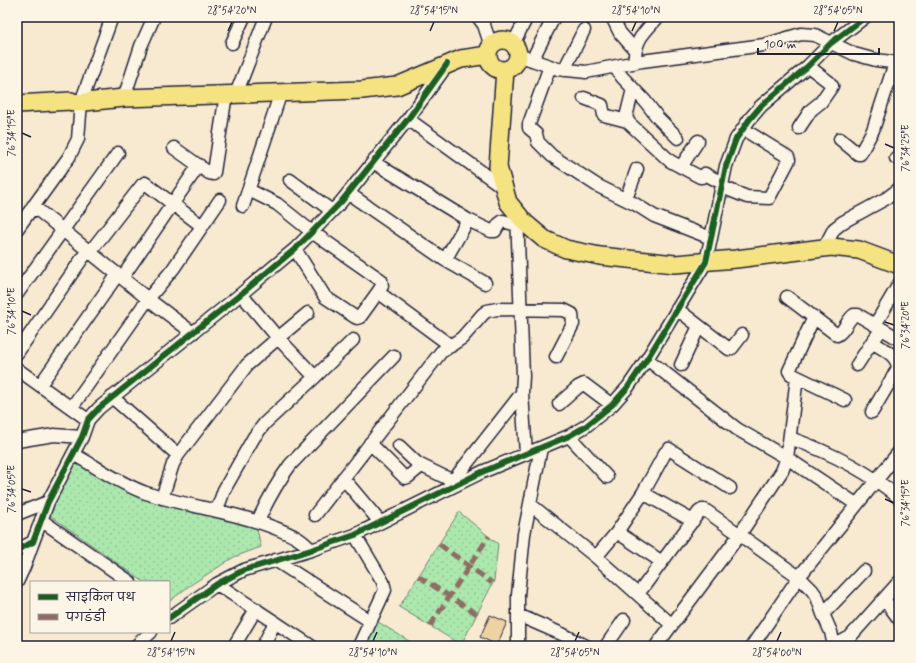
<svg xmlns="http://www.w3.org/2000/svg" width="916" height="663" font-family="Mynerve,'Playpen Sans Deva',sans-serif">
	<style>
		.park { fill: url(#park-dots); stroke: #678574 }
		.building { fill: #eed2a2; stroke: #22223b }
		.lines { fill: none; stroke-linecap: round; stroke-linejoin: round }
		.minor-casing { stroke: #22223b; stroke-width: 15 }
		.highway-casing { stroke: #22223b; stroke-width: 20 }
		.minor { stroke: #fcf5e5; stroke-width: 12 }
		.highway { stroke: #f5e382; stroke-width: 17 }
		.quiet { stroke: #8d6e63; stroke-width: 5; stroke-dasharray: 10 5; stroke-linecap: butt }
		.cycleway-casing { stroke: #fcf5e5; stroke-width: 8 }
		.cycleway { stroke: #1b5e20; stroke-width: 6 }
		.ticks { fill: none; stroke: #22223b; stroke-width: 1.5 }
		.neatline { fill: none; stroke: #22223b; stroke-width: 1.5 }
		.ticks-label { font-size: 10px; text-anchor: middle; fill: #22223b }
	</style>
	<defs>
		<pattern id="park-dots" width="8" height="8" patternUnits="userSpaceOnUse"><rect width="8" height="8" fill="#ace8ae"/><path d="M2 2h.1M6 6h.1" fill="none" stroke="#94c797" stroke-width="1.8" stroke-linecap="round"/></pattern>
	</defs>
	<rect width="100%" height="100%" fill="#f8ead1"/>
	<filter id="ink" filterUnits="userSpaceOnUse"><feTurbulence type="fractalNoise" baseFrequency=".025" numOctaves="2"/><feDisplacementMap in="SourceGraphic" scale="8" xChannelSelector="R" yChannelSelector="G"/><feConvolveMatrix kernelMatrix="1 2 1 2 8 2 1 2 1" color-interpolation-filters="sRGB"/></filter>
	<g filter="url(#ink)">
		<!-- park -->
		<path class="park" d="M76,460l60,33 120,32 5,22 -27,10 -45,29 -19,15 -1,-1v-18h-25l-96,-68z
			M459,512l39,32 -4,37 -33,64 -62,-38z
			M375,620l42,26h-54z"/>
		<!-- building -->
		<path class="building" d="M490,615l17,7 -10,23 -17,-8z"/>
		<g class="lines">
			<defs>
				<path id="minor" d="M478,17l6,8 7,21
					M613,19l7,14 15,17
					M232,43l12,-26
					M513,44l14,-27
					M518,55l40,14 28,3 56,-11 122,-16 37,-11 14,1 39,19 22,6 23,3
					M532,60l22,-43
					M634,63c2,-25 8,-28 24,-46
					M550,66l-21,58v4l7,6 2,8 14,14 46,30 37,18 19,12 57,22
					M615,67l7,10 23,24 13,17 20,20
					M564,70l20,-40
					M633,89l-7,28 3,6 41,38 30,16h2l3,-3 17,9
					M236,94l30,-77
					M124,98l17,-52 13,-29
					M584,98l18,7 2,10 23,6
					M408,119l96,69
					M799,128l12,-18 10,-8 11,-16 -3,-4 -21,-16
					M840,139l18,15h2l13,-24 22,-67
					M174,148l35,25 4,1 1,-2 12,-78
					M896,158l3,-2
					M373,162l95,58 23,11h4l4,-7 4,-3 14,4
					M681,167l17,-26
					M290,180l42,31
					M722,187l25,10 22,1 20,-38 -1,-3 -45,-28
					M249,190l28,14 35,28 66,46 3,2 1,6 -4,6 73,54
					M348,193l97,67 40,23
					M626,199l11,-30
					M33,206l115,93 45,34
					M243,206l38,-114
					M517,213l6,163 -1,17 4,61
					M17,229l52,-72 9,-18 3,-37 31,-85
					M824,248l10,-19 9,-7 44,-24 12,-9
					M295,249l30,48 30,20 2,1 3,-1 18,-25
					M90,252l52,-67 3,-2 57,43
					M445,260l23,-40
					M122,278l77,-113
					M17,294l101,-141
					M241,294l37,44 37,39
					M787,297l50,38c8,-4 10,-15 17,-20h4l17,10
					M677,309l52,40 3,-1 10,-13
					M814,317l-25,54 2,3 54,26
					M882,329l17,10
					M17,353l71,-103
					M647,359l90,70 50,29 69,46
					M681,365l18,-39
					M857,365l15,-23
					M17,369l71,51
					M40,385l78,-111
					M112,397l66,58
					M559,404l19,-17 6,-3 28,21
					M72,407l76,-108 25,-30 47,-69
					M872,412l26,-44c-1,-14 -16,-19 -26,-26l10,-13 -7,-4 24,-41
					M569,436l38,41
					M790,438c39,14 77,32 109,60
					M17,441l37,-6 28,2
					M370,443l35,35 3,-1 13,-11
					M399,446l19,18 35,17
					M73,454c24,13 47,30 73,39 42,14 87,18 129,35 15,6 26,10 36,22
					M343,478l37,44
					M449,486l73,-93
					M643,493l50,28
					M162,498l11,-34 5,-9 69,-90 31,-27 30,-25
					M531,505l65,52 76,68
					M217,510l7,-20 30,-53 11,-14 50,-46 38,-37
					M17,514l31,-12
					M315,515l126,-163 21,-14 21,-24 4,-3 10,-2 67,1 8,4 1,10 -17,33
					M41,520l89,62
					M258,521c9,-20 19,-38 32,-56l104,-109
					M617,532l45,30
					M355,535l28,47 2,8 -26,56
					M17,550l16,-8 15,-40 34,-65 6,-17 11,-12 142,-114 54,-45 17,-17 29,-30 67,-83 39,-54
					M596,557l21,-25 26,-39 22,-40 4,-4 61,39
					M275,560l95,61
					M17,582l7,-15 9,-25
					M217,584l94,62
					M638,594l61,-82 3,-2h3l94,67 13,13 5,7 6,17 8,18 3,14
					M884,599l15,20
					M823,614l41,-43
					M518,615l46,20 22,11
					M169,618l48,-34 27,-14 67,-20 44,-15 127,-63 87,-36 17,-10 26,-21 16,-18 19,-28 59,-97 20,-96 10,-27 7,-10 6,-9 12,-14 47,-40 23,-23 34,-26
					M834,643l7,-1 9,-5 49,-55
					M136,646l15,-14
					M234,646l22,-37
					M263,646l12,-24
					M518,646v-51l6,-61 17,-86
					M606,646l18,-26
					M656,646l84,-112 42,-63 5,-13 10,-81
					M752,646l47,-69 100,-125"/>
				<path id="highway" d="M488 55a15 15 0 1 1 30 0a15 15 0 1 1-30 0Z
					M505,70l-7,97 10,35 17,21 19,16 22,10 34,7 75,8 61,-5 95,-12 28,3 40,15
					M17,104l54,-3 4,2 49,-5 238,-8 35,-4 64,-27 27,-4"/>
			</defs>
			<!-- minor casing -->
			<use href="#minor" class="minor-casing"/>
			<!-- highway casing -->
			<use href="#highway" class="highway-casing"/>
			<!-- minor -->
			<use href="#minor" class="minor"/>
			<!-- highway -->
			<use href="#highway" class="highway"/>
			<!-- quiet -->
			<path class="quiet" d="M439,544l53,39
				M418,576l59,38
				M430,626l59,-90"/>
			<defs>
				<path id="cycleway" d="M17,550l16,-8 15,-40 34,-65 6,-17 11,-12 142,-114 54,-45 17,-17 29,-30 67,-83 39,-55
					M169,618l48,-34 27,-14 67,-20 44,-15 127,-63 87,-36 17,-10 26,-21 16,-18 19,-28 59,-97 20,-96 10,-27 7,-10 6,-9 12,-14 47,-40 23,-23 34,-26"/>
			</defs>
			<!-- cycleway casing -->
			<use href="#cycleway" class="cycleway-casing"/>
			<!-- cycleway -->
			<use href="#cycleway" class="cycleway"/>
		</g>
	</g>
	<!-- ticks -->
	<path class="ticks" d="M228,31l4,-9M430,31l4,-9M632,31l4,-9M834,31l4,-9M22,133l9,4M885,144l9,4M22,311l9,4M885,322l9,3M22,489l9,3M885,499l9,4M171,641l4,-9M373,641l4,-9M575,641l4,-9M777,641l4,-9"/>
	<!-- margin -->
	<rect width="916" height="663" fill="none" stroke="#fcf5e5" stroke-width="44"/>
	<!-- legend -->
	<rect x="30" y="581" width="140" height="52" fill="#fcf5e5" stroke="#a5a1a1"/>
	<rect x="38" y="594" width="20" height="6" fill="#1b5e20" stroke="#a5a1a1"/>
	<text x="66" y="601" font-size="12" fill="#22223b">साइकिल पथ</text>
	<rect x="38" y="614" width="20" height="6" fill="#8d6e63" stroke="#a5a1a1"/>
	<text x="66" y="621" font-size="12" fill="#22223b">पगडंडी</text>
	<!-- scale -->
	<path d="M758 48v6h121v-6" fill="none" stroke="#22223b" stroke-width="2"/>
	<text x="764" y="48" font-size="12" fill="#22223b" stroke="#fcf5e5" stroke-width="3" paint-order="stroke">100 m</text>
	<rect x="22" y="22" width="872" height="619" class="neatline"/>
	<g class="ticks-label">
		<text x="232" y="14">28°54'20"N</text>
		<text x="434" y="14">28°54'15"N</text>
		<text x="636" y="14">28°54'10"N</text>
		<text x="838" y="14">28°54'05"N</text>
		<text transform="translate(11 133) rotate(-90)" y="4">76°34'15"E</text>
		<text transform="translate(905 148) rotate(-90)" y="4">76°34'25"E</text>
		<text transform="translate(11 311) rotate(-90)" y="4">76°34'10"E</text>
		<text transform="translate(905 325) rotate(-90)" y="4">76°34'20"E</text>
		<text transform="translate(11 489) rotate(-90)" y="4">76°34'05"E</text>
		<text transform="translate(905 503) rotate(-90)" y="4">76°34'15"E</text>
		<text x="171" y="656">28°54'15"N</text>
		<text x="373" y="656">28°54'10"N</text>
		<text x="575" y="656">28°54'05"N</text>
		<text x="777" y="656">28°54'00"N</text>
	</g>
</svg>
